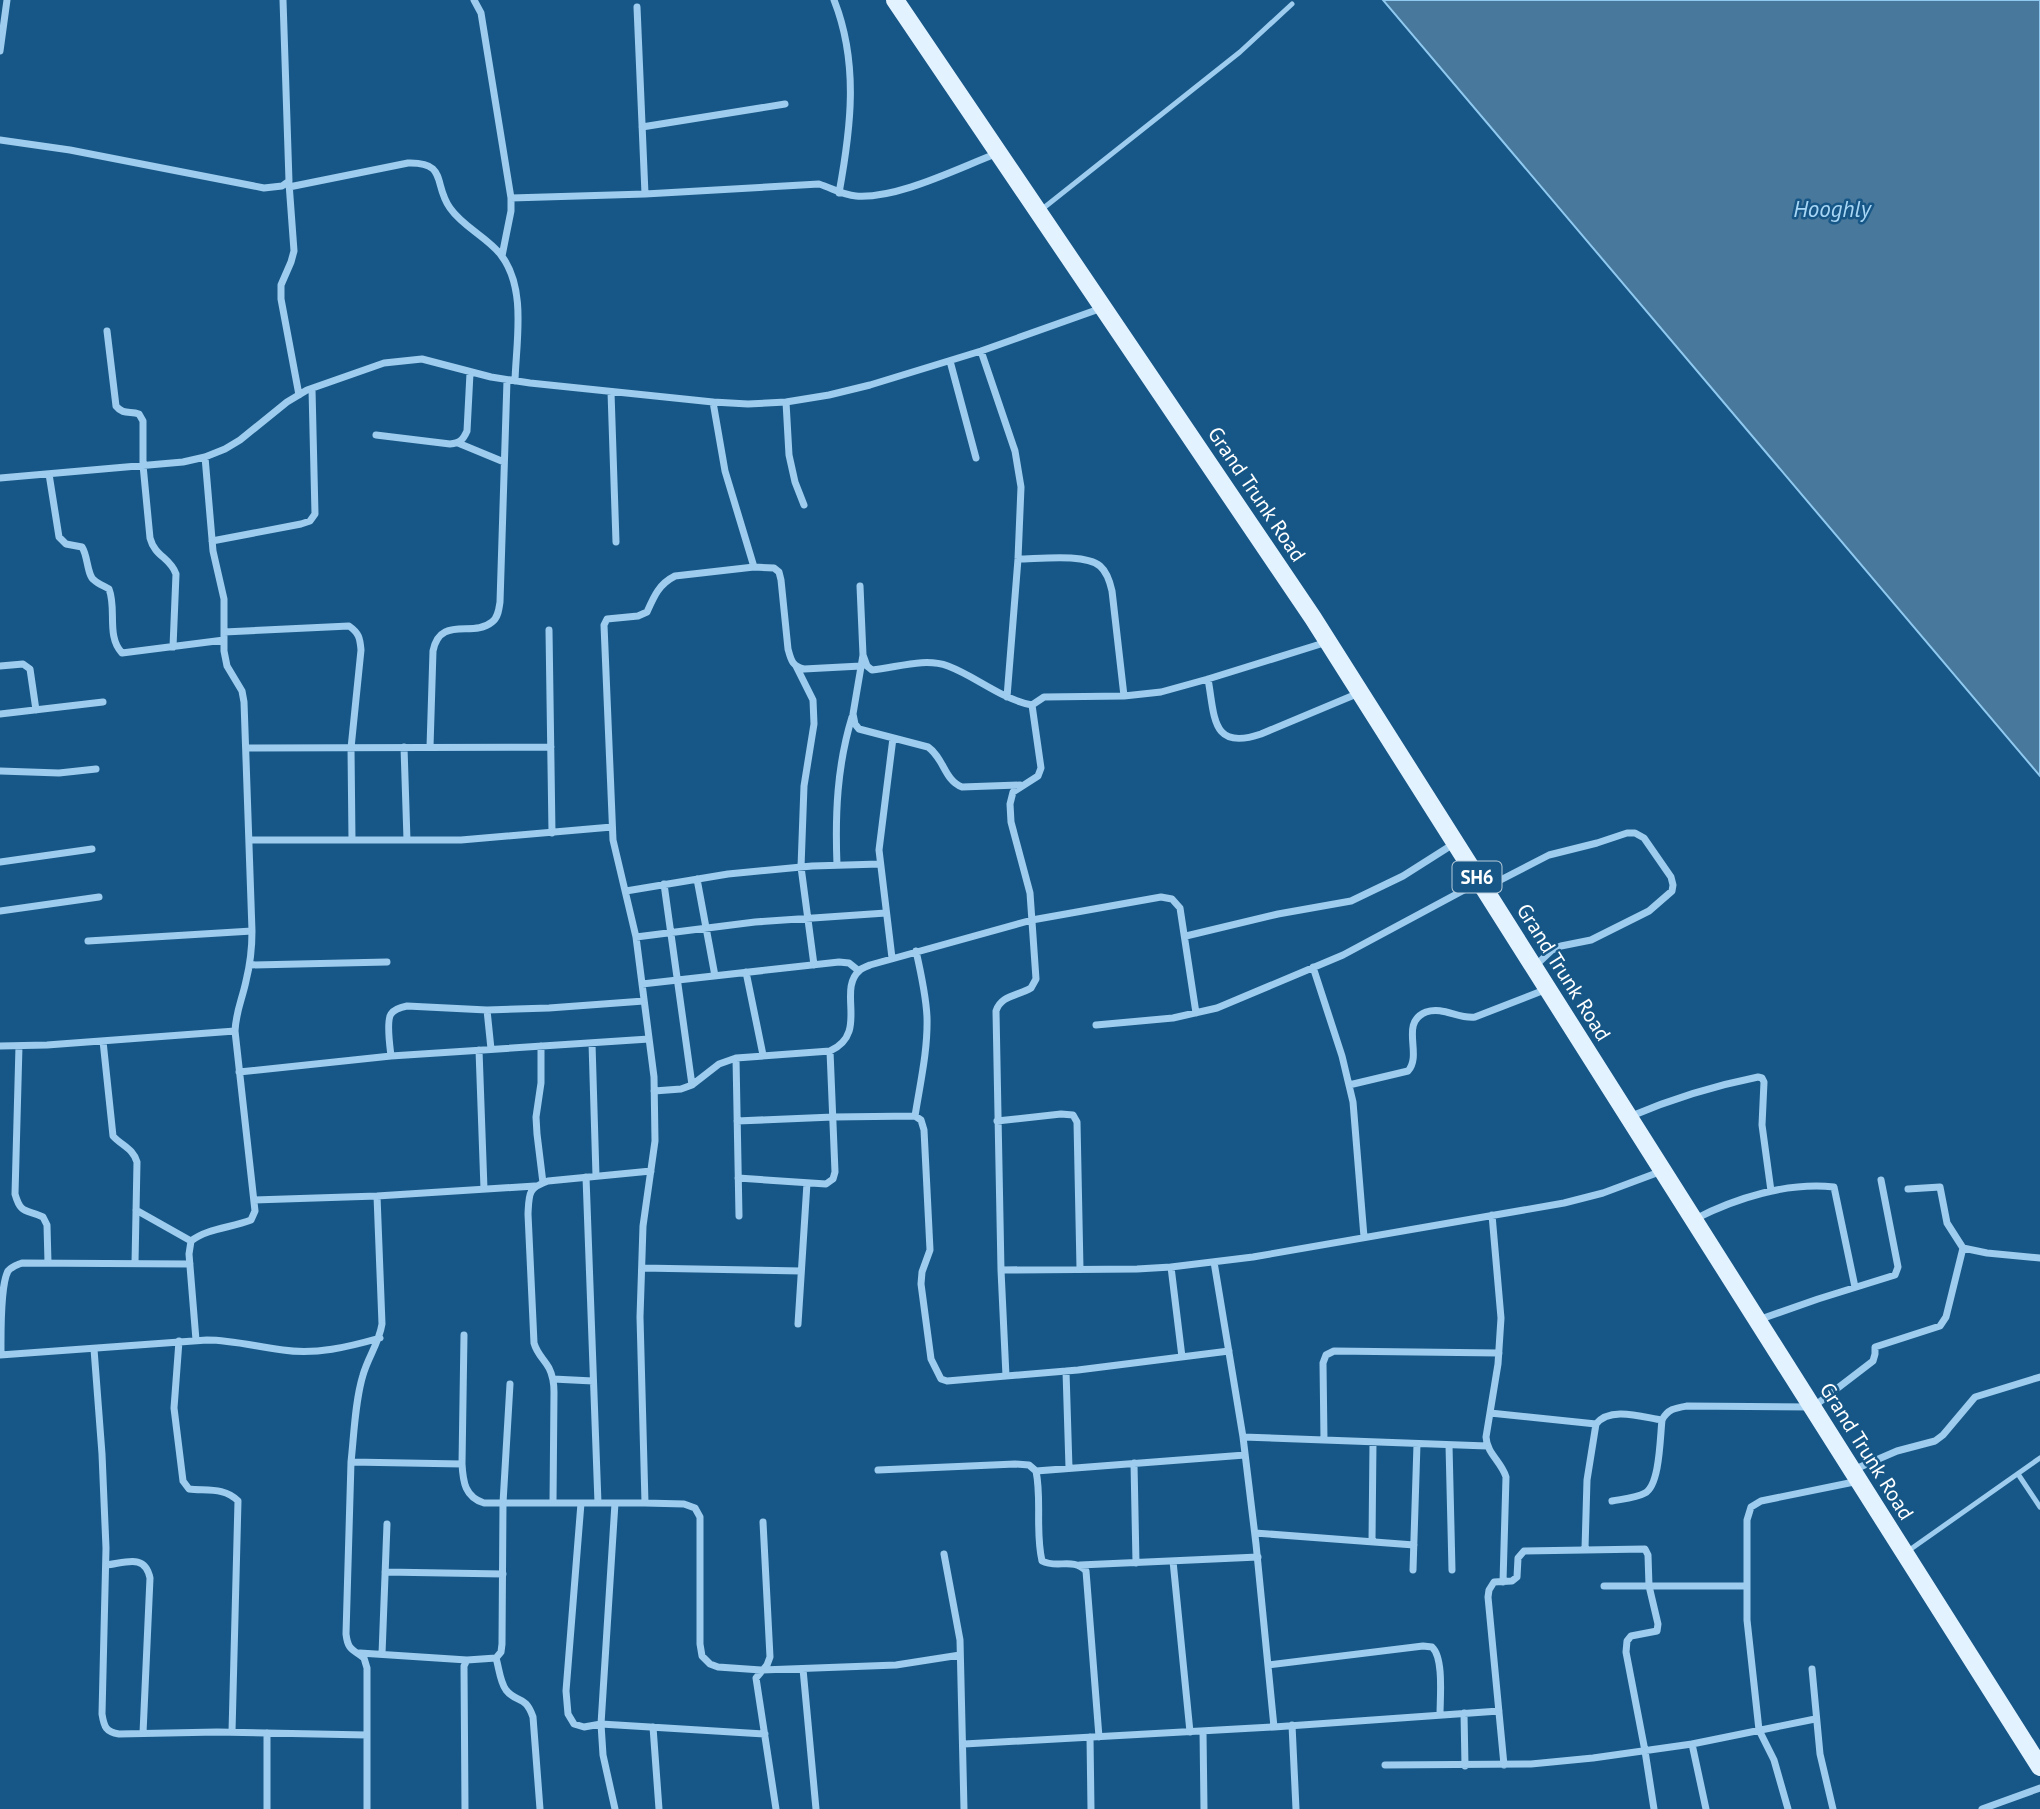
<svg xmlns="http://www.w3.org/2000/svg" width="2040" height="1809" font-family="'PT Sans',sans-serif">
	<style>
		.water { fill: #48789b; stroke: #8fc9f0; stroke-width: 2 }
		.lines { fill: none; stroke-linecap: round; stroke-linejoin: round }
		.service { stroke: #9dccee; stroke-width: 5 }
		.minor { stroke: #9dccee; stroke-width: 7 }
		.primary { stroke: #e3f2ff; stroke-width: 18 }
		.labels { text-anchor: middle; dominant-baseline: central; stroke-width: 5; stroke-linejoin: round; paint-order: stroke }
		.shield { fill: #175787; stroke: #b9cddb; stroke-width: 2 }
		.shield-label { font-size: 19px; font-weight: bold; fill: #fff }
		.street-label { font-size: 21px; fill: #fff; stroke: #175787 }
		.water-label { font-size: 23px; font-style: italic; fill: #a8d6f5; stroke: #175787 }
	</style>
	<rect width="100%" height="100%" fill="#175787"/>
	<!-- water -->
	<path class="water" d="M1383,0h657v776z"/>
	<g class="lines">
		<!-- service -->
		<path class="service" d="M1041,210l199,-158 52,-48
			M2018,1474l22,33
			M1908,1551l132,-93"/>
		<!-- minor -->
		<path class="minor" d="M474,0l7,13 30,185v13l-9,45
			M834,0c25,63 17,128 5,193
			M637,7l8,187
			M0,51l7,-51
			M642,127l143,-23
			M0,140l70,10 194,38 18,-2 7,-5 -6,-181
			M289,183l5,68 -3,11 -10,23v14l18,96
			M289,187l119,-24c40,-1 25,21 42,45 13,19 37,29 51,47 26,34 15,87 14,126
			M511,198l134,-4 174,-10c13,4 23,11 37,12 42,3 102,-28 142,-43
			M107,331l9,75c7,9 14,5 23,8l4,7v44l7,73c5,19 20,19 26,36l-3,73
			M981,351l34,100 6,36 -3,72 -11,138
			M950,361l26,97
			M611,392l5,150
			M713,402l12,69 29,96
			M786,402l3,53 6,27 9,23
			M376,435l74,9c10,-1 13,-4 17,-13l3,-58
			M458,443l46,19
			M49,474l10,63 7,7 16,3c6,9 5,28 12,33 4,4 10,6 15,9 8,20 -3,47 13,64l102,-13
			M0,478l183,-16 22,-5 20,-8 15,-9 47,-38 20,-12 77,-27 38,-4 69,18 39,6 183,19 35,2 38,-2 43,-7 41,-10 111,-34 121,-43
			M212,541l89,-17 9,-3 5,-7 -3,-125
			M1018,559c20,0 67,-6 82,7 7,6 10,16 12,25l12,105
			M860,586l3,69 4,11 5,4c24,-2 52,-13 76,-4 29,11 53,33 84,39
			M549,630l3,203
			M224,632l125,-6c10,7 11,12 12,24l-10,98 1,92
			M863,655l-10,59 2,10 4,5 69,18c16,11 16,33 34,40l58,-2
			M0,666l23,-2 7,5 6,41
			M796,666l17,34 1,24 -10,62 -3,81 13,98
			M1208,679c7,38 3,72 53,55l98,-41
			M0,714l103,-12
			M404,747l3,93
			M430,747l3,-96c7,-36 40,-13 59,-29 6,-4 7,-13 8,-20l7,-222
			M246,748l305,-1
			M0,771l59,2 37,-4
			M249,840h212l151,-13
			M0,862l92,-13
			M837,865c-2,-51 0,-99 15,-148
			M697,879l18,97
			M664,884l28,201
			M1485,888l64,-33 48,-12 30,-10h8l9,5 27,39 2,8 -1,6 -23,20 -58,29 -30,6 -9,4 -18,17
			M626,891l102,-17 84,-8 68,-2
			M0,911l99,-14
			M1186,936l92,-22 73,-13 52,-25 52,-33
			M636,937l119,-15 131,-9
			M88,941l164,-10
			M892,958l-13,-108 14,-112
			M250,965l137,-3
			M1313,967l29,89 11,46 11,135
			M746,972l17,83
			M642,984l197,-22 10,1 10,8
			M487,1010l4,39
			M1096,1025l77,-7 44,-10 126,-53 136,-73
			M103,1041l10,95c9,10 20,12 24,26l-2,101
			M592,1043l4,133
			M0,1046l47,-1 188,-14
			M19,1046l-4,148c6,21 11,15 28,23l4,8 1,38
			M541,1046v37l-5,34 1,17 6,49
			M479,1050l5,139
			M391,1056c-1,-9 -5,-35 0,-42 3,-5 11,-7 16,-8l80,4 62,-2 95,-7
			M736,1058l3,158
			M239,1072l152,-16 258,-17
			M1349,1085l59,-14c15,-17 -9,-48 18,-59 17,-6 32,7 49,5l72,-28
			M654,1091l27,-2 11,-4 27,-21 17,-6 94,-7c40,-18 6,-61 30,-81 2,-2 6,-3 10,-5l162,-45 129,-23 11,2 8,9 16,105
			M915,1116c5,-32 13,-66 12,-99 -1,-22 -6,-44 -11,-66
			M1629,1117c42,-18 84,-31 129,-40l4,1 2,4 -2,43 9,66
			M737,1121l96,-4 82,-1 6,4 3,10 6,120 -8,22 -1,12 10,75 10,20 6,2 131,-11 151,-19
			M997,1121l64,-7 12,1 4,7 3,147
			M586,1177l12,326
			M738,1178l88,6 7,-5 2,-7 -5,-121
			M1908,1189l32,-2 7,36 16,25
			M254,1200l123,-4 158,-10
			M136,1210l55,31
			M1492,1215l9,103 -3,46 -12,73c1,17 15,24 20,40l-3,105
			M1695,1219c41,-21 92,-37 139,-32l21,100
			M1214,1262l29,175 13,107 18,183
			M1171,1267l11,90
			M642,1268l159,3
			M1001,1270l136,-1 34,-2 82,-10 311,-54 39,-10 59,-22
			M1758,1320l60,-21 77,-24 3,-8 -17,-87
			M798,1324l9,-141
			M464,1335l-2,129c1,18 3,33 22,39h161l39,1 11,4 5,9v127l2,12 8,8 8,3 43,3 135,-5 64,-10
			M196,1340l-7,-86 2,-13c17,-13 40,-13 60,-21l4,-9 -20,-180c1,-20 7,-31 11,-50 4,-16 6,-33 6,-50l-8,-229 -2,-11 -15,-25 -3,-15v-52l-11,-48 -8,-94
			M179,1341l-5,67 9,73 6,8c17,2 36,-2 49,12l-6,231
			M94,1349l8,105 4,94 -4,166c2,13 4,18 17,20l98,-2 150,3
			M0,1355l207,-15c26,0 50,7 76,10 33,5 65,-3 97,-12
			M1,1355c0,-21 -1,-69 7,-84 4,-5 9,-6 14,-8l168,1
			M1066,1371l3,97
			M1006,1376l-5,-106 -5,-259c5,-16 22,-15 35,-23l5,-9 -6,-86 -19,-71 -1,-18 3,-12 25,-16 3,-8 -9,-63 12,-8 80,-1 37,-4 47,-13 119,-37
			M553,1379l40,2
			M1490,1413l106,11
			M1243,1437l244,9
			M1324,1440l-1,-77 3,-8 8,-4 165,2
			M1449,1445l3,125
			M351,1462l111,2
			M1134,1463l2,100
			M878,1470l137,-6 14,1 7,6c6,29 -1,60 6,90 15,8 31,-4 44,10l13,166
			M1853,1470l44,-19 38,-10 8,-6 32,-38 65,-20
			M1036,1471l209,-16
			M1612,1501c10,-2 24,-3 33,-8 15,-8 15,-56 17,-73 6,-11 13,-12 25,-14l126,1 60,-46 2,-7v-7l65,-21 6,-9 17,-69 24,5 53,5
			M553,1503l1,-111c0,-8 -1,-16 -5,-24 -5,-9 -12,-14 -15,-25l-6,-129c1,-21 0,-26 20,-33l103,-10
			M581,1503l-15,188 2,23 6,10 10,3 17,-3 164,10
			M615,1503l-14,221 2,31 12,54
			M645,1503l-5,-186 3,-91 12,-85 -1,-64 -18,-140 -23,-97 -9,-215 3,-6 31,-3 9,-4c7,-16 12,-28 28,-36l79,-9 20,1 5,4 2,8 7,69c3,11 4,17 16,20l57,-3
			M763,1522l7,135 -3,8 -11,13 20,131
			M1255,1533l159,12
			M1372,1542l1,-100
			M1585,1549l2,-69 9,-56c14,-18 46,-7 66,-4
			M944,1554l16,86 4,169
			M1173,1561l17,171
			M106,1565c19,-2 39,-12 44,13l-7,155
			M1080,1565l178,-8
			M1413,1570l4,-126
			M385,1572l118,2
			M1604,1586h142
			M360,1653l107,7
			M382,1654l5,-130
			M496,1658c3,10 4,24 10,32 11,14 19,4 27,27l7,92
			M1268,1665l155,-19 9,1c12,11 8,51 8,68
			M803,1669l13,140
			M1812,1669l8,85 13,55
			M1464,1713l1,53
			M1292,1725l4,84
			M653,1727l6,82
			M1203,1731l1,78
			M1090,1737l1,72
			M964,1744l310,-17 225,-16
			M1692,1744l14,65
			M1385,1765l146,-1 62,-6 99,-14 123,-25
			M1504,1765l-16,-168 1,-7 5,-8 18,-1 5,-4 1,-19 6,-7 121,-2 3,6 1,31 9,38 -1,7 -26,5 -4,5 -1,11 19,99 9,58
			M267,1809v-76
			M367,1809v-141l-3,-10c-11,-9 -16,-7 -18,-24l5,-172c3,-27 4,-61 12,-87 5,-18 16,-32 19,-51l-5,-128
			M465,1809l-1,-143 3,-6 29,-2 5,-6 1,-8 1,-141 7,-119
			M1788,1809l-14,-49 -15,-30 -12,-110v-100l4,-13 10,-6 98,-20
			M1982,1809l58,-21"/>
		<!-- primary -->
		<path class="primary" d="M895,0l418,618 727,1149"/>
	</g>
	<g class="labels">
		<!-- shield labels -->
		<rect class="shield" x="1452.5" y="861.5" width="49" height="31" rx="5"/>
		<g class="shield-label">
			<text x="1477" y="877">SH6</text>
		</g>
		<!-- street labels -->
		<g class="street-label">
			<text transform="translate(1257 494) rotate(56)">Grand Trunk Road</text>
			<text transform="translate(1564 972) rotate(58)">Grand Trunk Road</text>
			<text transform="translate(1867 1451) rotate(58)">Grand Trunk Road</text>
		</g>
		<!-- water labels -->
		<g class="water-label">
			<text x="1832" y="208">Hooghly</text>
		</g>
	</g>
</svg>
